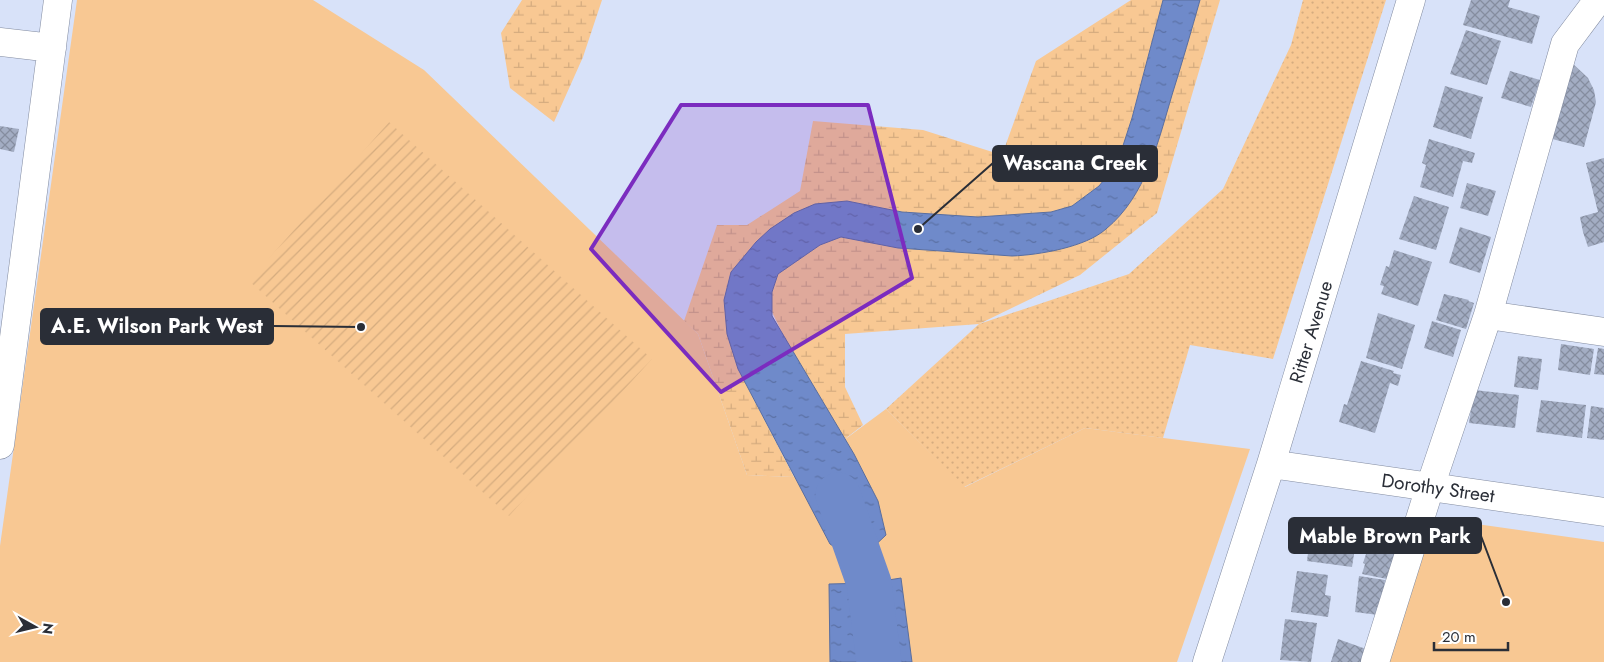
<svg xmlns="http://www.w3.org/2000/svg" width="1604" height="662" font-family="Jost,sans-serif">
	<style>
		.grass { fill: url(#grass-dots) }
		.wetland { fill: url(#wetland-marsh) }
		.park { fill: #f8c893 }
		.garden { fill: url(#garden-furrows) }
		.water { fill: url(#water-ripples); stroke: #5a6e9e }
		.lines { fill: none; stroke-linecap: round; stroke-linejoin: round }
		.river { stroke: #6f8aca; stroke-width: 45 }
		.building { fill: url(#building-cross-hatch) }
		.minor-casing { stroke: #828ba0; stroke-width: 29 }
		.minor { stroke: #fff; stroke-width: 28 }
		.marked { fill: #7b2cbf; fill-opacity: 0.2; stroke: #7b2cbf; stroke-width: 4; stroke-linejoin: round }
		.labels { text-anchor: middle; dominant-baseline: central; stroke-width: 4.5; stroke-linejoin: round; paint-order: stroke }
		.street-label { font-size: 19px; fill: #2a2e37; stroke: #fff }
		.leader { fill: none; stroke: #2a2e37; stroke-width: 2 }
		.callout-dot { fill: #2a2e37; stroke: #fff; stroke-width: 2 }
		.callout { fill: #2a2e37; stroke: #2a2e37; stroke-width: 2 }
		.callout-label { font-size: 20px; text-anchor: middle; font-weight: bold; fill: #fff }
	</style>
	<defs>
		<pattern id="grass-dots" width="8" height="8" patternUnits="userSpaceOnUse" patternTransform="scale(1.25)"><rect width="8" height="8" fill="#f8c893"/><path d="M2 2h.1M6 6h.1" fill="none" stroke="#d5ac7f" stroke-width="1.8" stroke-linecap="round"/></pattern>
		<pattern id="wetland-marsh" width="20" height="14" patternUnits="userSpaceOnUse" patternTransform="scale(1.25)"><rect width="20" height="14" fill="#f8c893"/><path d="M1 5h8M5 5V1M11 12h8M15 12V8" fill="none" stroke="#d5ac7f"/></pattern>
		<pattern id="garden-furrows" width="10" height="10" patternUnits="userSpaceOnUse" patternTransform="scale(1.25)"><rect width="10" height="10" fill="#f8c893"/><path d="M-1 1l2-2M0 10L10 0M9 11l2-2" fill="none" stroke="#d5ac7f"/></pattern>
		<pattern id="water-ripples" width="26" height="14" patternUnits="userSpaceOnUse" patternTransform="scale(1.25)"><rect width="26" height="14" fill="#6f8aca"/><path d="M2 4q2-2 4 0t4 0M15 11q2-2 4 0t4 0" fill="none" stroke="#5b71a5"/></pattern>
		<pattern id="building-cross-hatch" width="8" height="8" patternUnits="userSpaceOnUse" patternTransform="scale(1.25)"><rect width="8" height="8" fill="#a3adc3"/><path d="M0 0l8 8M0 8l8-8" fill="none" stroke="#858d9f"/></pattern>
	</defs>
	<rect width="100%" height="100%" fill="#d8e2f9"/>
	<!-- grass -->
	<path class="grass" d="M1303,0h83l-113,359 -83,-14 -27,93 -78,-10 -121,59 -78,-78 93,-85 150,-50 94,-85 68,-144z"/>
	<!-- wetland -->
	<path class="wetland" d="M522,0h80l-19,57 -29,65 -44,-34 -9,-55z
		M1131,0h32l-31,118 -15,46 -18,22 -27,20 -21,6 -73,5 -76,-5 -26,-4 -120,34 -25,30 -7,28 14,69 56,108 -47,-2 -49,-141 -14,-13 33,-96h30l53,-34 13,-70 110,9 79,25 34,-94z
		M1200,0h20l-63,213 -77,62 -101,49 -134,10v53l18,38 -18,14 -58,-96 -15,-31v-20l6,-18 42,-29 21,-8 57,11 114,8 16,-1 28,-5 30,-9 65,-77z"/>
	<!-- park -->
	<path class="park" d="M77,0h236l111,70 274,264 49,141 47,2 92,-68 79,78 120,-59 165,21 -73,213h-1177v-116z
		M1434,518l170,24v120h-215z"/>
	<!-- garden -->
	<path class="garden" d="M389,122l263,237 -143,157 -260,-235z"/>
	<!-- water -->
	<path class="water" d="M1163,0h37c-9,32 -18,63 -28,95 -14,47 -26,101 -66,134 -20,18 -67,26 -94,27l-114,-8 -57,-11 -21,8 -42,29 -6,18v24l82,138 24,47 8,34 -18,17 -20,4 -18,-12 -92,-175 -11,-35 -3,-34 7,-28 25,-30 14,-13 24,-16 21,-9 32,-3 55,11 76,5 73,-5 21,-6 27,-20 18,-22 15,-46z
		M901,578l11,84h-82l-1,-78 40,-1z"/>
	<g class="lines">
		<!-- river -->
		<path class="river" d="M838,495l31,88 10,79"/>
	</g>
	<!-- building -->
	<path class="building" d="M1471,0h39l-2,7 32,9 -8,28 -69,-19z
		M1466,30l35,11 -14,44 -37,-11z
		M1571,62l17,16 6,12 2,12 -12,45 -32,-8z
		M1510,71l30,9 -9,27 -30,-9z
		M1445,86l38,11 -12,42 -38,-12z
		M0,126l19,3 -5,23 -14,-3z
		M1429,139l46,14 -3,10 -9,-2 -10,36 -33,-10 6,-22 -4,-2z
		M1604,158v84l-16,5 -5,-15 -3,-15 18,-5 -12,-49z
		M1467,183l29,8 -8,25 -28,-8z
		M1414,196l35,11 -13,43 -37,-11z
		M1460,227l31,10 -11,36 -31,-10z
		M1394,250l38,12 -14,44 -37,-12 3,-8 -4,-1 6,-19 3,1z
		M1444,294l25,6 -1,1 6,2 -8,26 -30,-9z
		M1378,313l37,12 -13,44 -36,-11z
		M1432,321l29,9 -8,27 -29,-9z
		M1561,344l33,5 -4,26 -32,-5z
		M1598,348l6,1v26l-10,-1z
		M1518,356l24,3 -4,31 -24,-3z
		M1361,361l33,10 -1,2 8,2 -3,11 -8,-3 -15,50 -36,-11 5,-18 3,1z
		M1474,390l45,5 -4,33 -46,-5z
		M1541,400l45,5 -4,33 -46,-6z
		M1591,406l13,2v32l-17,-2z
		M1311,529l46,6 -5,32 -45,-6z
		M1374,530l29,10 -10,33 -4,-1 -2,7 -25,-5 3,-10 -2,-1z
		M1297,571l31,4 -3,20 6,1 -3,21 -37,-5z
		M1359,576l26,4 -3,23 -4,12 -23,-3z
		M1285,619l32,4 -6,39 -31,-2z
		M1338,639l28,10 -4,13h-31z"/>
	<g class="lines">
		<defs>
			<path id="minor" d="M0,42l52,6
				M1488,315l116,17
				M0,445l58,-445
				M1271,464l333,48
				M1207,662l64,-198 140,-464
				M1375,662l55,-175 58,-172 77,-271 30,-40 9,-4"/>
		</defs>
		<!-- minor casing -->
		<use href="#minor" class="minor-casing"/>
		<!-- minor -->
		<use href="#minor" class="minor"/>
	</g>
	<!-- marked area -->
	<path class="marked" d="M681,105h187l44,173 -191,114 -130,-143z"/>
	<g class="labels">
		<!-- street labels -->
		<g class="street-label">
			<text transform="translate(1311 332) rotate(-73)">Ritter Avenue</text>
			<text transform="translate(1438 488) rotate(8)">Dorothy Street</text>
		</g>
	</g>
	<!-- callouts -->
	<path class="leader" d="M918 229L993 163M361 327L273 326M1506 602L1481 536"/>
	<g class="callout-dot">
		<circle cx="918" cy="229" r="5"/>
		<circle cx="361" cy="327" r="5"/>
		<circle cx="1506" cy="602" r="5"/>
	</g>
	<g class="callout">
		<rect x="993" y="146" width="164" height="35" rx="5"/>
		<rect x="41" y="309" width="232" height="35" rx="5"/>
		<rect x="1289" y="518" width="192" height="35" rx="5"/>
	</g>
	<g class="callout-label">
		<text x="1075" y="170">Wascana Creek</text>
		<text x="157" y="333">A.E. Wilson Park West</text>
		<text x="1385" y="543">Mable Brown Park</text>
	</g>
	<!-- north arrow -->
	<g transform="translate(35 627) rotate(98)" stroke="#ffffff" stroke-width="4" paint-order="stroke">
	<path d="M0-4L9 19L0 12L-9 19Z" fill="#2a2e37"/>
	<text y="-8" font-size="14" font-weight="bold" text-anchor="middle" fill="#2a2e37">N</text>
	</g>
	<!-- scale -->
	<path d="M1434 642v8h74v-8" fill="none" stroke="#2a2e37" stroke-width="2.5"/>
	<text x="1442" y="642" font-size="15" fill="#2a2e37" stroke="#ffffff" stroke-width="4" paint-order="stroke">20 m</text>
</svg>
